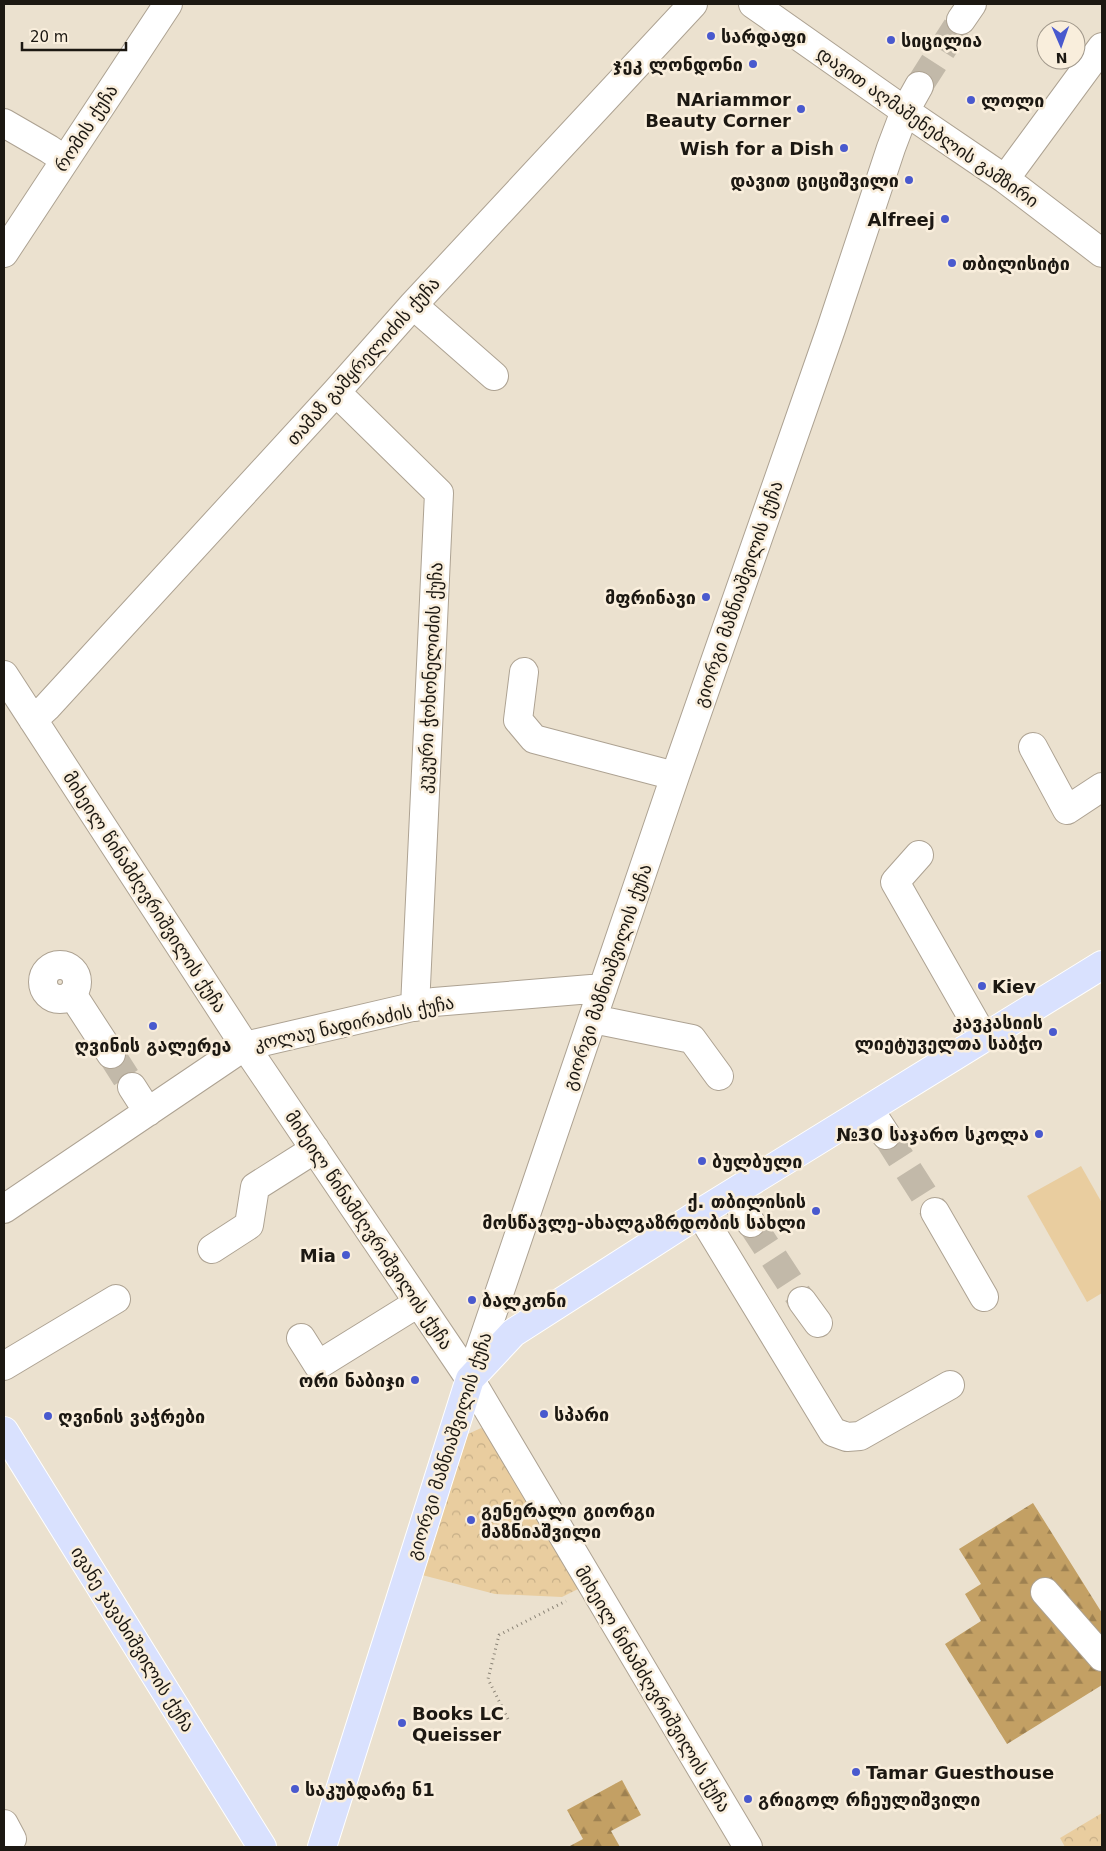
<svg xmlns="http://www.w3.org/2000/svg" width="1106" height="1851" font-family="'DejaVu Sans','Noto Sans Georgian',sans-serif">
	<style>
		.forest { fill: url(#forest-firs) }
		.park { fill: url(#park-crowns) }
		.pitch { fill: #e9cd9f }
		.lines { fill: none; stroke-linecap: round; stroke-linejoin: round }
		.minor-tunnel { stroke: #c2b9a9; stroke-width: 28; stroke-dasharray: 28 14; stroke-linecap: butt }
		.minor-casing { stroke: #ada292; stroke-width: 30 }
		.major-casing { stroke: #fff; stroke-width: 30 }
		.path { stroke: #8a8376; stroke-width: 3; stroke-dasharray: 1 4; stroke-linecap: butt }
		.minor { stroke: #fff; stroke-width: 28 }
		.major { stroke: #d9e1fe; stroke-width: 28 }
		.poi-dot { fill: #4959ce; stroke: #f9eedc; stroke-width: 2 }
		.labels { text-anchor: middle; dominant-baseline: central; stroke-width: 5; stroke-linejoin: round; paint-order: stroke }
		.poi-label { font-size: 18px; font-weight: bold; fill: #1c1812; stroke: #f9eedc; text-anchor: start }
		.street-label { font-size: 18px; fill: #1c1812; stroke: #f9eedc }
	</style>
	<defs>
		<pattern id="forest-firs" width="22" height="20" patternUnits="userSpaceOnUse" patternTransform="scale(1.25)"><rect width="22" height="20" fill="#c3a064"/><path d="M5 1l3.5 6h-7zM16 11l3.5 6h-7z" fill="#9e8151"/></pattern>
		<pattern id="park-crowns" width="20" height="18" patternUnits="userSpaceOnUse" patternTransform="scale(1.25)"><rect width="20" height="18" fill="#e9cd9f"/><path d="M2 6a3 3 0 1 1 6 0M12 15a3 3 0 1 1 6 0" fill="none" stroke="#c7af88"/></pattern>
	</defs>
	<rect width="100%" height="100%" fill="#ebe1cf"/>
	<!-- forest -->
	<path class="forest" d="M1033,1503l69,110v72l-95,59 -62,-100 36,-23 -16,-27 16,-10 -22,-35z
		M622,1780l19,35 -30,16 9,16h-52l15,-8 -16,-29z"/>
	<!-- park -->
	<path class="park" d="M481,1428l11,6 88,154 -18,9 -67,-3 -73,-19 46,-141z
		M1102,1813v34h-37l-5,-9z"/>
	<!-- pitch -->
	<path class="pitch" d="M1081,1166l21,37v90l-15,9 -60,-106z"/>
	<g class="lines">
		<!-- minor-tunnel -->
		<path class="minor-tunnel" d="M919,86l42,-66
			M111,1054l21,33
			M886,1135l49,77
			M751,1223l51,78"/>
		<defs>
			<path id="minor" d="M753,4l152,107 100,68 97,74
				M961,20l11,-16
				M4,123l45,26 16,11
				M1005,179l97,-132
				M4,253l164,-249
				M413,305l81,71
				M336,392l103,101 -24,514
				M524,672l-6,48 16,19 141,37
				M4,675l241,371 225,333 278,468
				M33,720l14,-13 289,-315 77,-87 280,-301
				M1033,747l34,63 35,-23
				M919,855l-24,27 89,156
				M43 982a17 17 0 1 1 34 0a17 17 0 1 1-34 0Z
				M72,994l39,60
				M593,1019l99,20 27,37
				M132,1087l16,25
				M869,1109l17,26
				M732,1194l19,29
				M4,1209l241,-163 189,-44 169,-14
				M935,1212l49,85
				M700,1213l133,219 14,5 13,-1 90,-51
				M212,1249l37,-24 6,-38 60,-38
				M802,1301l16,22
				M301,1338l17,27 100,-62
				M4,1366l112,-67
				M470,1379l205,-603 156,-447 60,-181 14,-37 14,-25
				M1045,1592l57,65
				M4,1824l8,15"/>
			<path id="major" d="M4,1431l258,416
				M322,1847l148,-468 43,-46 187,-120 402,-248"/>
		</defs>
		<!-- minor casing -->
		<use href="#minor" class="minor-casing"/>
		<!-- major casing -->
		<use href="#major" class="major-casing"/>
		<!-- path -->
		<path class="path" d="M508,1719l-20,-40 11,-44 67,-34"/>
		<!-- minor -->
		<use href="#minor" class="minor"/>
		<!-- major -->
		<use href="#major" class="major"/>
	</g>
	<!-- markers -->
	<g class="poi-dot">
		<circle cx="711" cy="36" r="5"/>
		<circle cx="891" cy="40" r="5"/>
		<circle cx="753" cy="64" r="5"/>
		<circle cx="971" cy="100" r="5"/>
		<circle cx="801" cy="109" r="5"/>
		<circle cx="844" cy="148" r="5"/>
		<circle cx="909" cy="180" r="5"/>
		<circle cx="945" cy="219" r="5"/>
		<circle cx="952" cy="263" r="5"/>
		<circle cx="706" cy="597" r="5"/>
		<circle cx="982" cy="986" r="5"/>
		<circle cx="153" cy="1026" r="5"/>
		<circle cx="1053" cy="1032" r="5"/>
		<circle cx="1039" cy="1134" r="5"/>
		<circle cx="702" cy="1161" r="5"/>
		<circle cx="816" cy="1211" r="5"/>
		<circle cx="346" cy="1255" r="5"/>
		<circle cx="472" cy="1300" r="5"/>
		<circle cx="415" cy="1380" r="5"/>
		<circle cx="544" cy="1414" r="5"/>
		<circle cx="48" cy="1416" r="5"/>
		<circle cx="471" cy="1520" r="5"/>
		<circle cx="402" cy="1723" r="5"/>
		<circle cx="856" cy="1772" r="5"/>
		<circle cx="295" cy="1789" r="5"/>
		<circle cx="748" cy="1799" r="5"/>
	</g>
	<g class="labels">
		<!-- poi labels -->
		<g class="poi-label">
			<text x="721" y="36">სარდაფი</text>
			<text x="901" y="40">სიცილია</text>
			<text x="743" y="64" text-anchor="end">ჯეკ ლონდონი</text>
			<text x="791" y="99" text-anchor="end">NAriammor<tspan x="791" dy="21">Beauty Corner</tspan></text>
			<text x="981" y="100">ლოლი</text>
			<text x="834" y="148" text-anchor="end">Wish for a Dish</text>
			<text x="899" y="180" text-anchor="end">დავით ციციშვილი</text>
			<text x="935" y="219" text-anchor="end">Alfreej</text>
			<text x="962" y="263">თბილისიტი</text>
			<text x="696" y="597" text-anchor="end">მფრინავი</text>
			<text x="992" y="986">Kiev</text>
			<text x="1043" y="1022" text-anchor="end">კავკასიის<tspan x="1043" dy="21">ლიეტუველთა საბჭო</tspan></text>
			<text x="153" y="1045" text-anchor="middle">ღვინის გალერეა</text>
			<text x="1029" y="1134" text-anchor="end">№30 საჯარო სკოლა</text>
			<text x="712" y="1161">ბულბული</text>
			<text x="806" y="1201" text-anchor="end">ქ. თბილისის<tspan x="806" dy="21">მოსწავლე-ახალგაზრდობის სახლი</tspan></text>
			<text x="336" y="1255" text-anchor="end">Mia</text>
			<text x="482" y="1300">ბალკონი</text>
			<text x="405" y="1380" text-anchor="end">ორი ნაბიჯი</text>
			<text x="554" y="1414">სპარი</text>
			<text x="58" y="1416">ღვინის ვაჭრები</text>
			<text x="481" y="1510">გენერალი გიორგი<tspan x="481" dy="21">მაზნიაშვილი</tspan></text>
			<text x="412" y="1713">Books LC<tspan x="412" dy="21">Queisser</tspan></text>
			<text x="866" y="1772">Tamar Guesthouse</text>
			<text x="305" y="1789">საკუბდარე ნ1</text>
			<text x="758" y="1799">გრიგოლ რჩეულიშვილი</text>
		</g>
		<!-- street labels -->
		<g class="street-label">
			<text transform="translate(928 127) rotate(35)">დავით აღმაშენებლის გამზირი</text>
			<text transform="translate(86 128) rotate(-57)">რომის ქუჩა</text>
			<text transform="translate(363 361) rotate(-48)">თამაზ გამყრელიძის ქუჩა</text>
			<text transform="translate(738 594) rotate(-71)">გიორგი მაზნიაშვილის ქუჩა</text>
			<text transform="translate(430 678) rotate(-87)">კუკური ჭოხონელიძის ქუჩა</text>
			<text transform="translate(145 892) rotate(57)">მიხეილ წინამძღვრიშვილის ქუჩა</text>
			<text transform="translate(607 977) rotate(-71)">გიორგი მაზნიაშვილის ქუჩა</text>
			<text transform="translate(354 1023) rotate(-12)">კოლაუ ნადირაძის ქუჩა</text>
			<text transform="translate(369 1230) rotate(56)">მიხეილ წინამძღვრიშვილის ქუჩა</text>
			<text transform="translate(449 1446) rotate(-72)">გიორგი მაზნიაშვილის ქუჩა</text>
			<text transform="translate(133 1639) rotate(58)">ივანე ჯავახიშვილის ქუჩა</text>
			<text transform="translate(653 1689) rotate(59)">მიხეილ წინამძღვრიშვილის ქუჩა</text>
		</g>
	</g>
	<!-- border -->
	<rect width="1106" height="1851" fill="none" stroke="#1c1812" stroke-width="10"/>
	<!-- north arrow -->
	<g transform="translate(1061 45) rotate(178)"><circle r="24" fill="#f9eedc" stroke="#a1988b"/>
	<path d="M0-4L9 19L0 12L-9 19Z" fill="#4959ce"/>
	<text y="-8" font-size="14" font-weight="bold" text-anchor="middle" fill="#1c1812">N</text>
	</g>
	<!-- scale -->
	<path d="M22 42v8h104v-8" fill="none" stroke="#1c1812" stroke-width="2.5"/>
	<text x="30" y="42" font-size="15" fill="#1c1812" stroke="#f9eedc" stroke-width="4" paint-order="stroke">20 m</text>
</svg>
